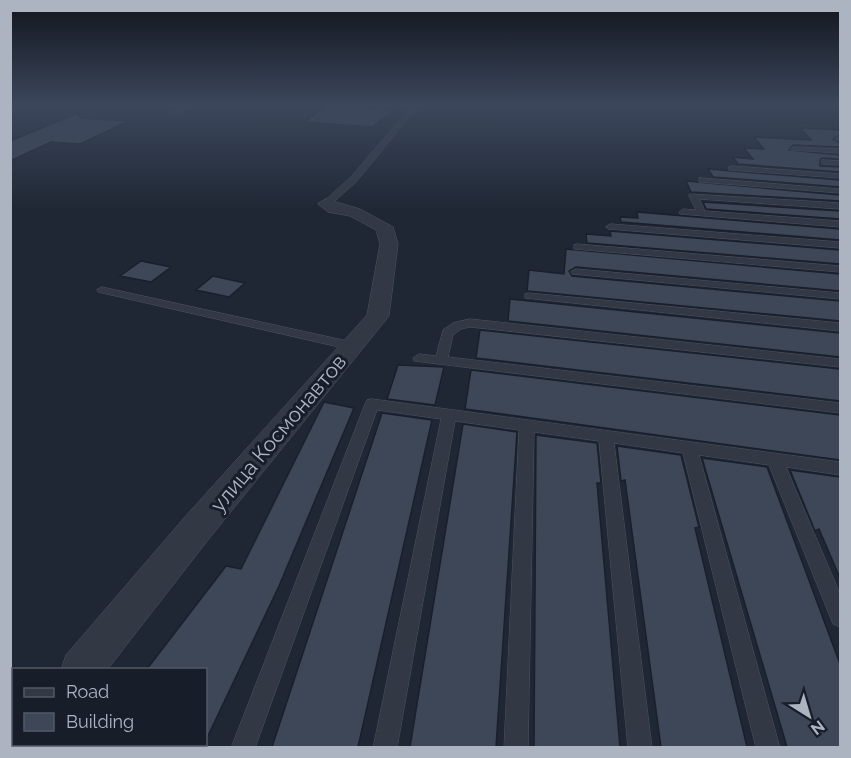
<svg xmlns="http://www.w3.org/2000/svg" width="851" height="758" font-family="Raleway,sans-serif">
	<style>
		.building { fill: #3d4757; stroke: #1a202b; stroke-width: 1.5 }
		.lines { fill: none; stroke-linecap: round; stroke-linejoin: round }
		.lane-casing { stroke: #4d5460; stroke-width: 1 }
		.street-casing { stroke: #4d5460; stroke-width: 1 }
		.lane { fill: #323945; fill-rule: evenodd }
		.street { fill: #323945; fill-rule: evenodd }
		.labels { text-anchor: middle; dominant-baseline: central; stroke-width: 6; stroke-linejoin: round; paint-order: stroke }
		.street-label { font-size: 21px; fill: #acb4c2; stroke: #181e29 }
	</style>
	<rect width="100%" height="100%" fill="#1f2734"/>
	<!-- building -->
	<path class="building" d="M327,105h5l60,6 -20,16 -67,-5z
		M78,113l2,5 49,3 -49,23 -29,-2 -41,19v-20z
		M800,128l40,2v5l-7,4 7,4v4l-47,-2 -4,5 51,5v4l-18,-1 -2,2v6l20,1v5l-102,-8 -5,-7 20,2 -9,-11 20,1 -10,-12 57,3z
		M708,169l132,11v7l-127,-10z
		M686,181l154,14v6l-149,-9z
		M703,202l137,9v8l-134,-10z
		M637,212l203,17v11l-219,-18 -1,-5 18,1z
		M610,231l230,19v14l-253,-21 -1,-9 25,2z
		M566,249l274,25v17l-264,-24 -7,4 3,5 268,25v20l-313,-30 2,-21 35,4z
		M141,261l30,6 -20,15 -31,-6z
		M213,276l32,7 -16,14 -33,-7z
		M510,299l330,34v24l-332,-36z
		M480,330l360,39v32l-364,-43z
		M398,365l46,2 -9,38 -48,-6z
		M471,370l369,45v45l-375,-51z
		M324,402l30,6 -75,178 -73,154v-71h-59l79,-103 15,3z
		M382,413l50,7 -74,327h-86z
		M463,424l54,8 -21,315h-86z
		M536,435l61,8 4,40h-4l23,264h-86z
		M617,446l64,9 18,72 -4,1 52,219h-86l-36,-267 -4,1z
		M702,458l65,9 73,197v83h-53z
		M790,470l50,7v101l-21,-49 -4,2z"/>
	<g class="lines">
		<defs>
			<path id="lane" d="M186,105h8l-20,10 -5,-1z
				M413,105h6l-63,77 -27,24h-6v-4l27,-24z
				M840,137v4l-5,-2 1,-1z
				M793,147l47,2v4l-49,-3z
				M825,160l15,1v4l-18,-1v-4z
				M732,166l108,8v4l-111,-8 -1,-2z
				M702,178l138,11v4l-141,-11v-4z
				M690,194l150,9v6l-141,-10 6,12 135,10v6l-160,-13 -1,-2 4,-3 13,1 -7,-14z
				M611,224l229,18v6l-232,-19 -2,-2z
				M577,244l263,22v6l-266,-23v-4z
				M576,269l264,24v6l-268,-25 -1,-2z
				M102,287l250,55 6,4 -6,4 -254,-58 -1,-2z
				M529,293l311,30v8l-315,-33v-4z
				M470,319l370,40v8l-370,-40 -9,2 -8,6 -5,22 392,46v10l-426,-52 -1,-3 6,-4 17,2 7,-26 10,-7z
				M372,399l468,63v13l-54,-8 54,127v33l-7,-3 -64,-159 -70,-10 81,293h-24l-73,-295 -69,-10 38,305h-24l-29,-307 -65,-9 -6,316h-24l15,-318 -64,-9 -58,327h-24l68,-329 -64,-9 -122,338h-24l134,-344 2,-4z"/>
			<path id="street" d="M326,199l34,10 33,18 5,17 -9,72 -181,224 -101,130h-46l5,-15 118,-137 183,-203 13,-71 -4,-14 -26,-14 -22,-4 -10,-8z
				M14,724v20h28l-1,4h-31v-23z"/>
		</defs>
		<!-- lane casing -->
		<use href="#lane" class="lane-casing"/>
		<!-- street casing -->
		<use href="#street" class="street-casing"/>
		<!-- lane -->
		<use href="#lane" class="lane"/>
		<!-- street -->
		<use href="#street" class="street"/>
	</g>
	<!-- sky -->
	<linearGradient id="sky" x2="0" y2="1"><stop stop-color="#11151d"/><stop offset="0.5" stop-color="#3c475c"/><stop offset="1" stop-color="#3c475c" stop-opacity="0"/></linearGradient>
	<rect width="851" height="211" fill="url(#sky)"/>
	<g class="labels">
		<!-- street labels -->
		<g class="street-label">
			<text transform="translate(278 433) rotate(-50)">улица Космонавтов</text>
		</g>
	</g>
	<!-- border -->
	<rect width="851" height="758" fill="none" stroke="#acb4c2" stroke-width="24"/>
	<!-- legend -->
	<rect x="12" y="668" width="195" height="78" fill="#181e29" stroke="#535a66" stroke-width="1.5"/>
	<rect x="24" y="688" width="30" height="9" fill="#323945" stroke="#535a66" stroke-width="1.5"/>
	<text x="66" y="698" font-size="18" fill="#acb4c2">Road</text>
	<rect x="24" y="713" width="30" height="18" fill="#3d4757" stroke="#535a66" stroke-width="1.5"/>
	<text x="66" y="728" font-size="18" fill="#acb4c2">Building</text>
	<!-- north arrow -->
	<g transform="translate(809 716) rotate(143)" stroke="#181e29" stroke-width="4.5" paint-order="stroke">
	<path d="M0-4.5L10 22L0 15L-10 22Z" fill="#acb4c2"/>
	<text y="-9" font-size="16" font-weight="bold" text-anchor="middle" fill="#acb4c2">N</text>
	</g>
</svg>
